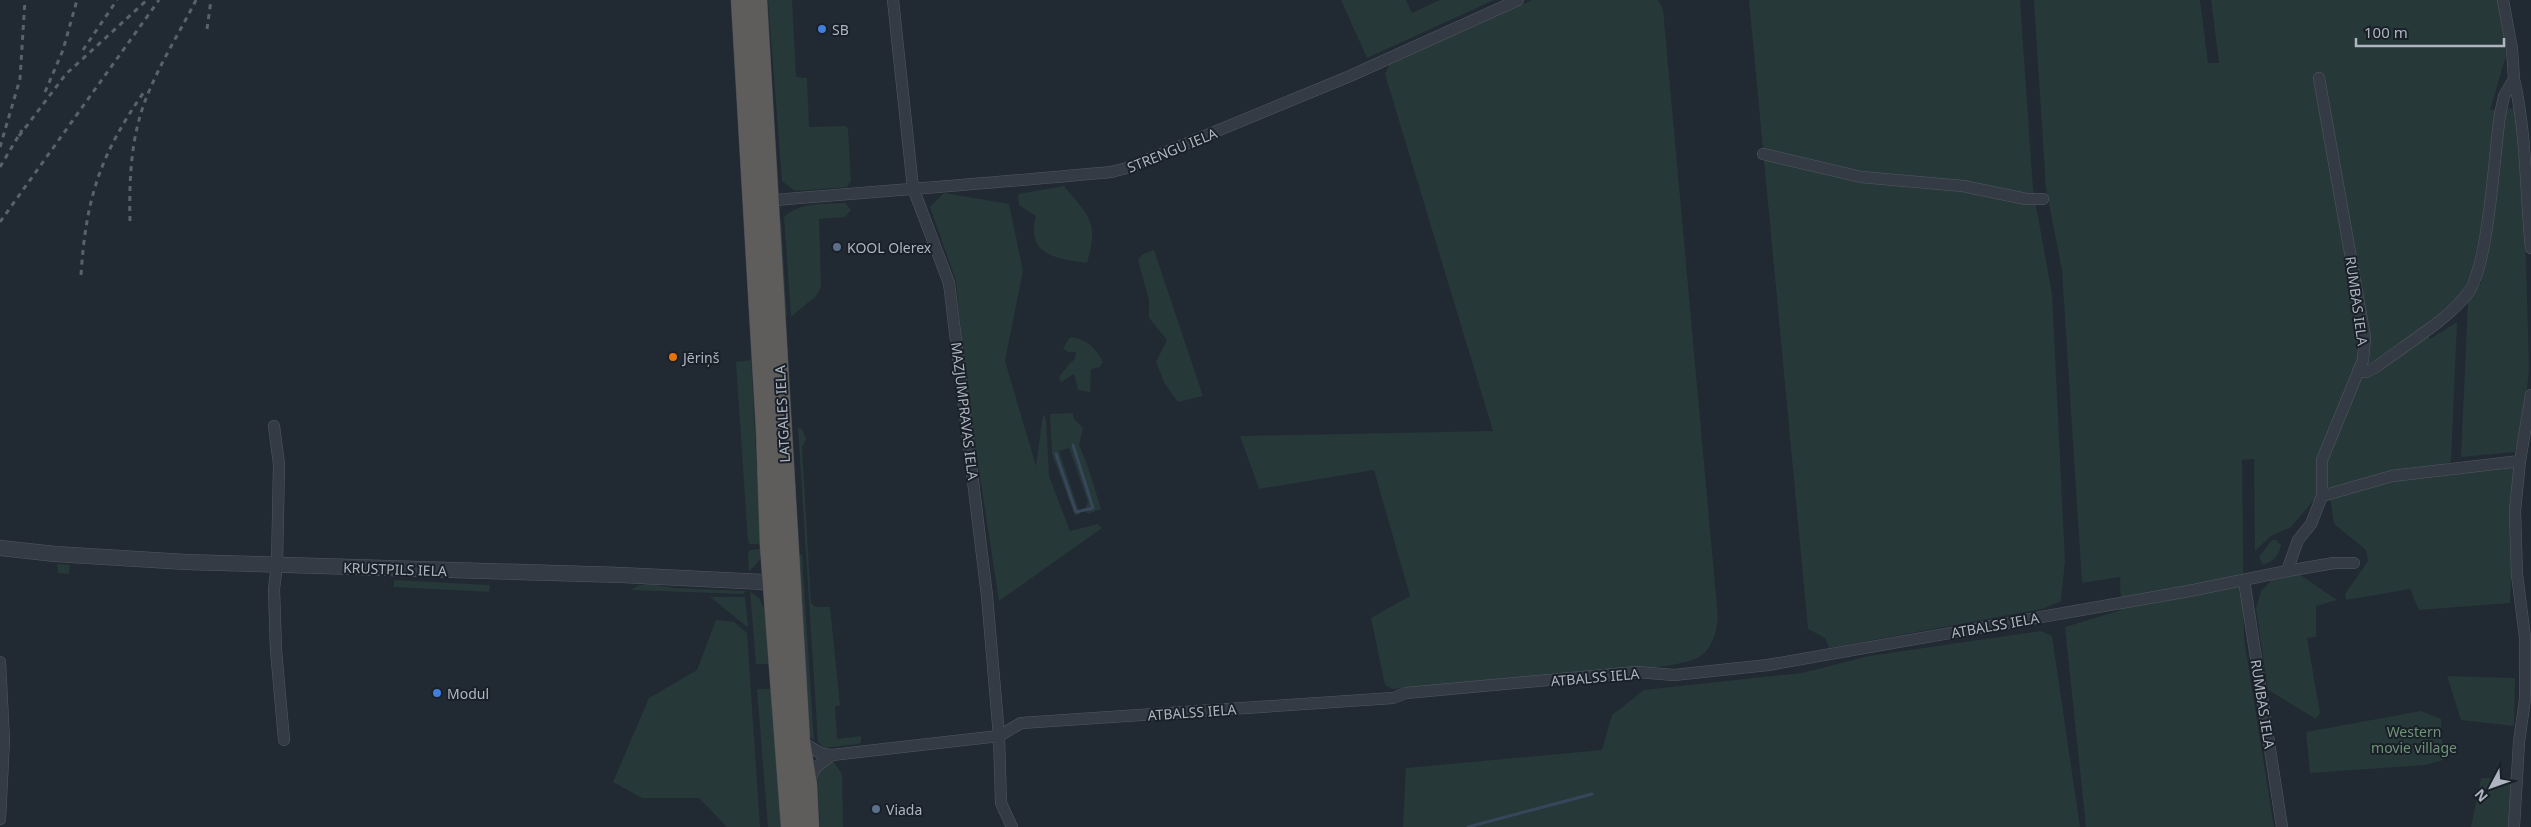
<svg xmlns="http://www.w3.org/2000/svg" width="2531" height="827" font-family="'Noto Sans',sans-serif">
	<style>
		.green { fill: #273838 }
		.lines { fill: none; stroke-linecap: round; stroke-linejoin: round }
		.stream { stroke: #38465b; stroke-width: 3 }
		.minor-casing { stroke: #525862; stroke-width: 12 }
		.tertiary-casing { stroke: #525862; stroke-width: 16 }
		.trunk-casing { stroke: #3f454e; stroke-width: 21 }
		.minor { stroke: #343b44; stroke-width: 11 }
		.tertiary { stroke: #343b44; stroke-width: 15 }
		.trunk { stroke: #5e5d5b; stroke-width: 20 }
		.rail { stroke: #58616d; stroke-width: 3; stroke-dasharray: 5 5; stroke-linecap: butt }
		.shop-dot { fill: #3f7fe0; stroke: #1a2028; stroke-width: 2 }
		.service-dot { fill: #5c6f8a; stroke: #1a2028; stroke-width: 2 }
		.food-dot { fill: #e8710a; stroke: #1a2028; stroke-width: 2 }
		.labels { text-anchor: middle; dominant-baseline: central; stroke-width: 4; stroke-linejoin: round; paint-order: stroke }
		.poi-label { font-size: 14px; fill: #aeb5c1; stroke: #1a2028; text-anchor: start }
		.street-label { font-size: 14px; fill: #aeb5c1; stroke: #1a2028 }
		.park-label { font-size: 14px; fill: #709478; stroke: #1a2028 }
	</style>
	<rect width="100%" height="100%" fill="#212933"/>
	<!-- green -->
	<path class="green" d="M768,0h24l4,77 11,1 2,49 37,-1 2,3 3,52 -4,6 -52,4 -13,-10z
		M1341,0h65l6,13 28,-13h54l-127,58z
		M1532,0h126l5,9 55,609c-2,14 -5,31 -19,39 -20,11 -70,12 -94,14 -71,6 -142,11 -213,18l-7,-4 -14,-67 39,-22 -36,-126 -115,19 -19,-53 253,-5 -108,-357 4,-9z
		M1749,0h271l13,189 19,105 13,267 -4,40 -19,8 -213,39 -4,-10 -17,-9z
		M2034,0h166l8,63h11l-8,-63h289l6,56 -16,54 25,-2 10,118 4,142 -3,34 -11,50 -54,5 7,-154 13,-20 10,-54h-10l-9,42 -11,23 -38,32 7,13 27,-17 -6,140 -11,3 1,10 75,-10 -6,138 -91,7 -9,-21 -64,11 -1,-6 23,-33 -2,-11 -32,-26 -4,-27 -16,3 -23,27 -20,9 -16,15 -1,-92 -12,1 2,179 30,188h-188l-21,-200 56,-17 -1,-33 -38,6 -20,-313 -16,-81z
		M1064,186c26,32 35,35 23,77 -30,-4 -62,-8 -51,-47l-17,-11 -1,-11z
		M944,193l65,11 14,67 -18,90 31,105 7,-52 3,5 3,57 21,55 28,-7 4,4 -103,73 -33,-216 -10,-104 -26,-74z
		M845,203l6,7 -6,7 -26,2 2,68 -5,9 -25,21 -7,-100c16,-15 40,-13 61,-14z
		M781,218l6,99 -4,-4 -4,-90z
		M1154,250l49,146 -25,6 -13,-18 -9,-22 11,-22 -18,-22v-18l-11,-40 5,-6z
		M1070,337c17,2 25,10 33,25l-3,5 -9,2 -1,23 -12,-2 -4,-16 -13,8 -2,-5 11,-14 5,-4 1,-7h-8l-5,-3z
		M751,360l10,184h-11l-2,-3 -12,-179z
		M1073,413l1,6 9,9 -4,17 9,22 13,42 -13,5 -4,-4 4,-8 -19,-54 -10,3 21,63 -5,2 -23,-62 -2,-40z
		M798,428l4,1 4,10 -4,8 9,156 4,4h15l10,99h-5l2,33 24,-3v6l-2,2 -35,4 -6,-6z
		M2272,540h4l5,5c-2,11 -7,16 -18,20l-4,-8z
		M761,549c1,11 -4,15 -12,22l-1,-18 2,-3z
		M797,553l5,2 12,186 -5,-6 -10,-146 2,-16z
		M57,564l13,1 -1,9 -11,-1z
		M2299,574l38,26 -21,6v31l-9,1 13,75 -4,6 -48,-29 -12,-81 5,-18 11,-11z
		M394,580l96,5 -1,7 -95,-5z
		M650,584l24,4 72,3 -3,3 -112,-4 8,-5z
		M750,591l9,7 6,12 4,54h-13z
		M710,597h35l3,29h-2z
		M716,620l18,2 13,11 13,194h-33l-28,-29h-57l-29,-16 36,-84 48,-28z
		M2041,631l11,5 28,191h-677l3,-59 196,-18 10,-35 32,-25 158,-17 67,-17z
		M2447,676l68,2 -1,48 -53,-6z
		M757,689h14l10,138h-13z
		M2421,711l20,8 2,41 -17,5 -116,8 -4,-41z
		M833,761l9,13 1,53h-23l-3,-51 6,-11z
		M2481,778h31l-3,49h-38z"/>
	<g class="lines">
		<!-- stream -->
		<path class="stream" d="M1056,454l20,58 17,-4 -20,-63
			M1468,827l124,-33"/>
		<defs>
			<path id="minor" d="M893,0l20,188 36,95 38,313 12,140 2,67 11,24
				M2514,79c13,57 11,111 17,169
				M1763,154l98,23 102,9 63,13h17
				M764,201c116,-10 231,-18 347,-29l16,-4 223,-92 168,-76
				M2358,371l8,1 10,-5c25,-19 75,-50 92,-74 21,-29 26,-138 32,-178l4,-19 10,-17 -2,-30 -9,-49
				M274,426l5,38 -2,101 -3,24 2,61 8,90
				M2322,496l70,-20 128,-15
				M2287,571l11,-31 13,-16 11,-28v-36l41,-100 2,-23 -46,-259
				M2244,580l38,247
				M0,662l4,78 -4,79
				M800,741l22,13 10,1 167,-19 22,-13 372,-25 13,-5 231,-21 37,3 94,-10 421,-74 98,-20 47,-8h20
				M808,783l8,-16 16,-12
				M2514,827l5,-85 6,-43v-62l-8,-62 -2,-64 5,-50 11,-66"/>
			<path id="tertiary" d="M0,548l55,6 131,8 435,13 161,8"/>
			<path id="trunk" d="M741,0l25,430 4,116 21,281
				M757,0l43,741 7,44 2,42"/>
		</defs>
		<!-- minor casing -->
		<use href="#minor" class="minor-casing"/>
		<!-- tertiary casing -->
		<use href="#tertiary" class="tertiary-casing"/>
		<!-- trunk casing -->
		<use href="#trunk" class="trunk-casing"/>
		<!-- minor -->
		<use href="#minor" class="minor"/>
		<!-- tertiary -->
		<use href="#tertiary" class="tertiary"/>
		<!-- trunk -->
		<use href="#trunk" class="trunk"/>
		<!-- rail -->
		<path class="rail" d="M207,29l4,-29
			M83,50l34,-50
			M45,92l18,-42 14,-50
			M19,136l47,-62 81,-74
			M0,147l20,-68 5,-79
			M0,167l22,-37
			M130,221c-1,-45 1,-90 20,-132 13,-31 31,-59 46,-89
			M0,222l159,-222
			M81,275c5,-77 19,-120 63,-183"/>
	</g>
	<!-- markers -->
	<g class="shop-dot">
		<circle cx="822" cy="29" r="5"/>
		<circle cx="437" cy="693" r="5"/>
	</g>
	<g class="service-dot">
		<circle cx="837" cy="247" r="5"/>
		<circle cx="876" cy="809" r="5"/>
	</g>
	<circle class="food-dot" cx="673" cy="357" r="5"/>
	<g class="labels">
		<!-- poi labels -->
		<g class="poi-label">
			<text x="832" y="29">SB</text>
			<text x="847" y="247">KOOL Olerex</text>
			<text x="683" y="357">Jēriņš</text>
			<text x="447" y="693">Modul</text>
			<text x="886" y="809">Viada</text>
		</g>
		<!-- street labels -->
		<g class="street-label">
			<text transform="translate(1172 150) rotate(-22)">STRENGU IELA</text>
			<text transform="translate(2357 301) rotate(82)">RUMBAS IELA</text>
			<text transform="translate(965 411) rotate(83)">MAZJUMPRAVAS IELA</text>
			<text transform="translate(782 414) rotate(-93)">LATGALES IELA</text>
			<text transform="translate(395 569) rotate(2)">KRUSTPILS IELA</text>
			<text transform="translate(1995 625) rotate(-10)">ATBALSS IELA</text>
			<text transform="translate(1595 677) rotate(-5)">ATBALSS IELA</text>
			<text transform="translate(2263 704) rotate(81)">RUMBAS IELA</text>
			<text transform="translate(1192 712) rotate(-4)">ATBALSS IELA</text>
		</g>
		<!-- park labels -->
		<g class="park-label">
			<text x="2414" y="731">Western<tspan x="2414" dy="16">movie village</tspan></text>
		</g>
	</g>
	<!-- north arrow -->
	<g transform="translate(2491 787) rotate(229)" stroke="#1a2028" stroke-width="4" paint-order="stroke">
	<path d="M0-4L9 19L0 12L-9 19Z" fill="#aeb5c1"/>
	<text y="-8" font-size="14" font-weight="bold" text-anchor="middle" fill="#aeb5c1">N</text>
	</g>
	<!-- scale -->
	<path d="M2356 38v8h148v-8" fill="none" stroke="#aeb5c1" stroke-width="2.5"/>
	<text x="2364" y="38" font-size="15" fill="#aeb5c1" stroke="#1a2028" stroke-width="4" paint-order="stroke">100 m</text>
</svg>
